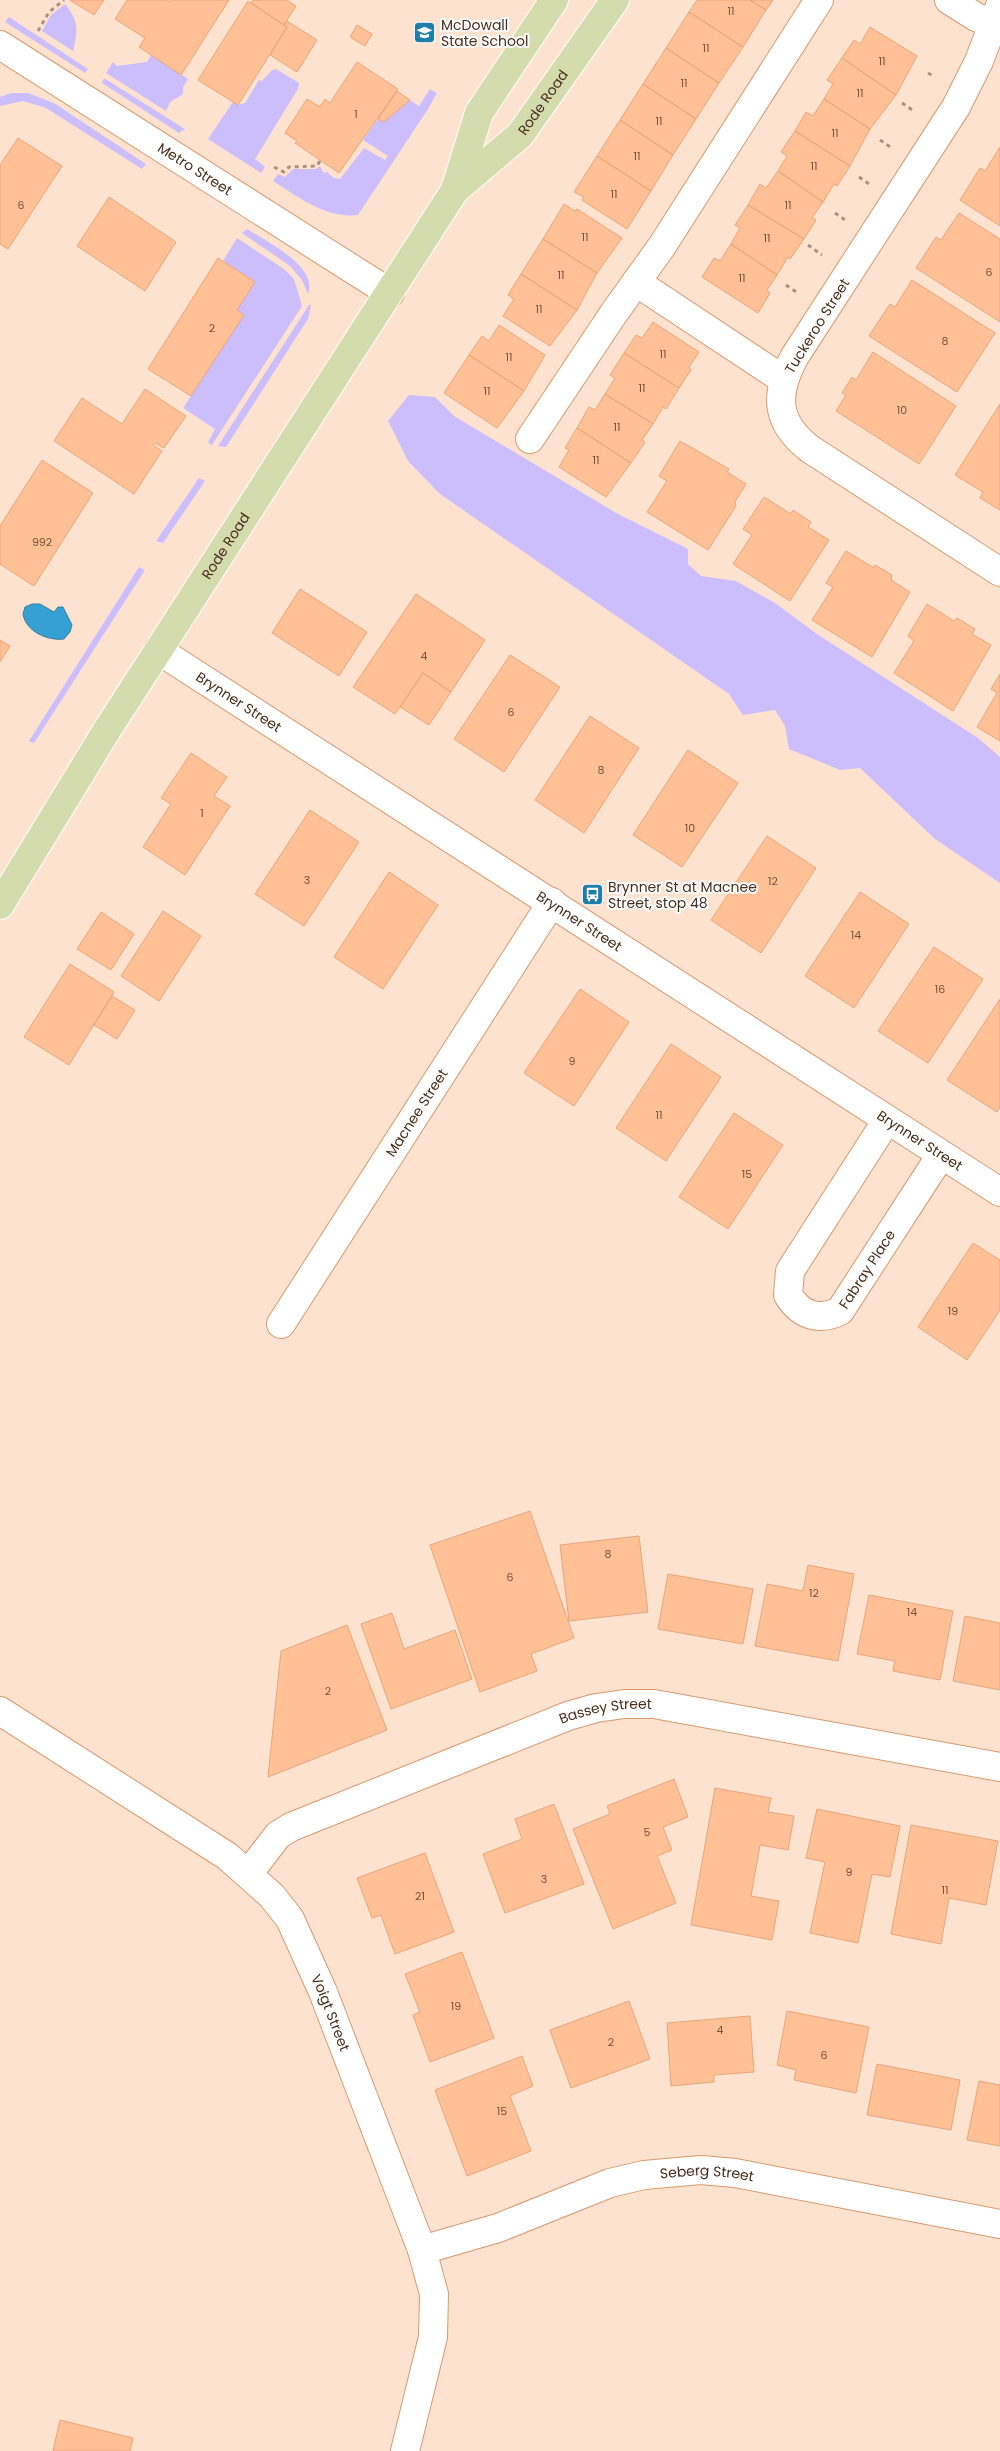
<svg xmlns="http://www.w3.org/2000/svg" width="1000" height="2451" font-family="Poppins,sans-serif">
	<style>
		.green { fill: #ccbefd }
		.water { fill: #36a0d4; stroke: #3b7e9c }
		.building { fill: #ffc096; stroke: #e7a578 }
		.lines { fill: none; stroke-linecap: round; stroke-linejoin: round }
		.minor-casing { stroke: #d9986b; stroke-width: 30 }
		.major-casing { stroke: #fff; stroke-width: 30 }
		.path { stroke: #ad917f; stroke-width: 3; stroke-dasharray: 4 4; stroke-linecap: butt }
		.minor { stroke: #fff; stroke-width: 28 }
		.major { stroke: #d4dbac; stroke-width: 28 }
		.labels { text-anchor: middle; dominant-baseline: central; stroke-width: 4; stroke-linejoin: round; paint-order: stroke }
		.number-label { font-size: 11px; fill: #76523a }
		.poi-label { font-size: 14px; fill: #482e1b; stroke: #fff; text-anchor: start }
		.street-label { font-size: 14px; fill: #482e1b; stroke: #fff }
	</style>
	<rect width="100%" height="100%" fill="#fee2d0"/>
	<!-- green -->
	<path class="green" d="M65,4c14,17 13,26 8,47l-31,-20 9,-16z
		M9,17l79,52 -3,4 -80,-51z
		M151,55l37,24 -5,8v7l-13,8 -4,9 -60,-38 7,-11 4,4 30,-4z
		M276,69l23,14 -1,6 -43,70 10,8 -4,6 -53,-34 25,-37 5,3 7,-2 14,-23 3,1 10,-11z
		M104,78l81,51 -6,4 -77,-50z
		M430,89l7,4 -9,16 -70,106c-31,4 -60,-18 -85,-34l5,-7 7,3 8,-8h23l4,-3 4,7 3,-1 7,6 6,1 24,-31 21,12 3,-4 -25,-16 15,-21 6,3 26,-22 9,6z
		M11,93h17l26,10 92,61 -4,5 -96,-61 -23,-7 -23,5v-9z
		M247,229c19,12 72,38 61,65l-6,-14 -12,-14 -48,-33z
		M237,238l47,31 10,10 8,27 -90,139 -4,-3 7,-13 -32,-21 61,-93 -7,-5 18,-28 -32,-21z
		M309,305h2l-3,14 -82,128 -8,-1z
		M409,395l26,2 19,19 164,98 70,35v15l13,12 35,5 39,22 42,31 161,104 22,19v126l-65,-44 -75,-71 -20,2 -51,-21 -4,-23 -10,-16 -32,5 -14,-21 -289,-200 -32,-33 -20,-40z
		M199,478l6,3 -42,62 -7,-2z
		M139,567l6,3 -111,173 -5,-2z"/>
	<!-- water -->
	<path class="water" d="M32,604h8l14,8 4,-5h5l9,18 -2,7 -6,7c-16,2 -38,-7 -41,-25l2,-7z"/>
	<!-- building -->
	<path class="building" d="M70,0h34l-10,15z
		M127,0h40l3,2 1,-2h58l-48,75 -42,-28 6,-9 -30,-19z
		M253,0h34l9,6 -12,19 -33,-22z
		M697,0h53l16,10 -23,37 -54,-35z
		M750,0h23l-7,10z
		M248,1l39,26 -49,78 -40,-25z
		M689,12l54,35 -24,36 -53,-35z
		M287,21l30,19 -20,32 -27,-17 17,-28 -3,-2z
		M357,25l15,9 -7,12 -15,-9z
		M870,27l47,29 -21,39 -54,-37 12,-18 6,4z
		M666,48l53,35 -23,36 -53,-35z
		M842,58l54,37 -26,34 -46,-30 9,-15 -6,-4z
		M357,62l41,27 -59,84 -44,-30 2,-2 -12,-8 22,-34 13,8 5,-8 5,4z
		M643,84l53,35 -23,36 -53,-35z
		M397,91l13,9 -26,22 -6,-3z
		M824,99l46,30 -20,37 -55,-35 11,-19 7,4z
		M620,120l53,35 -22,36 -54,-35z
		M795,131l55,35 -13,20 -3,-2 -11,18 -45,-31 9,-15 -6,-4z
		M18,138l44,28 -54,83 -8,-5v-79z
		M1000,147v79l-40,-26 20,-32 5,3z
		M597,156l54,35 -24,38 -45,-29 2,-3 -10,-5z
		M778,171l45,31 -11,16 4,2 -12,19 -56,-34 12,-21 6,4z
		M109,197l67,45 -31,49 -68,-45z
		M564,204l11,7 2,-2 45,29 -25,35 -54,-34z
		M748,205l56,34 -14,20 -2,-2 -11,18 -46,-31 9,-16 -5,-3z
		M959,213l41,26v83l-84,-54 20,-31 5,3z
		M543,239l54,34 -20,37 -56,-36z
		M731,244l46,31 -10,15 3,3 -12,20 -56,-36 12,-19 6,3z
		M218,258l37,24 -18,28 7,5 -53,81 -43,-27z
		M521,274l56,36 -27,36 -47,-30 11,-17 -6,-4z
		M912,280l83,53 -38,59 -88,-56 21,-32 5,3z
		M653,322l46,30 -10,15 2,3 -12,18 -55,-35 12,-18 6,3z
		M499,325l46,30 -21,36 -55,-36 13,-19 7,5z
		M873,352l83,54 -37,58 -83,-53 10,-16 -4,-2 10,-16 4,3z
		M624,353l55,35 -13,21 -3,-2 -10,17 -48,-30 10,-16 -5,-3z
		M469,355l55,36 -27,37 -53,-35z
		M145,389l41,27 -22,32 -9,-5 -2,2 9,6 -28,43 -80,-53 28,-43 40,26z
		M605,394l48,30 -11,16 3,2 -14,21 -54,-35 12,-21 6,3z
		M1000,404v106l-20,-12 3,-6 -28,-17z
		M577,428l54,35 -25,34 -47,-30 10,-17 -4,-2z
		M680,441l49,28 -2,3 19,12 -11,18 1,4 -28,44 -61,-38 20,-31 -8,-5z
		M42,460l51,33 -59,93 -34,-22v-38z
		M764,497l27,17 2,-4 18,12 -3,5 21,13 -39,61 -57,-37 19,-29 -9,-6z
		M846,551l28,17 1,-3 17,10 -1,5 19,12 -38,65 -60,-37 21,-33 -7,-4z
		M300,589l67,43 -28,44 -67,-43z
		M416,594l69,46 -34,52 -28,-19 -28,41 -42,-27z
		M927,604l27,17 3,-3 18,11 -3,5 19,11 -38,66 -59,-38 20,-32 -6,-5z
		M0,640l10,6 -10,16z
		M510,655l50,32 -56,85 -50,-33z
		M423,673l28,19 -22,33 -29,-18z
		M1000,674v67l-23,-14 20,-34 -6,-4z
		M590,716l49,32 -55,85 -49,-33z
		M688,750l50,33 -56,84 -49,-32z
		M191,753l36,24 -13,19 16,10 -45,69 -42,-28 28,-43 -10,-6z
		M310,810l49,32 -55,84 -49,-32z
		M767,836l49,32 -55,85 -50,-33z
		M389,872l49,33 -55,84 -49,-32z
		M860,892l49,32 -55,84 -49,-32z
		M163,911l38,25 -42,65 -38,-25z
		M101,912l33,22 -23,36 -34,-21z
		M934,947l49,32 -55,84 -50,-32z
		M70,964l44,28 -45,73 -45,-28z
		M580,989l49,33 -55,84 -50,-33z
		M112,996l23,14 -18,29 -23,-14z
		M1000,999v108l-3,5 -50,-32z
		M671,1044l50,33 -55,84 -50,-33z
		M734,1113l49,32 -55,84 -49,-32z
		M973,1243l27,17v50l-33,50 -49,-33z
		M530,1511l44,127 -43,16 6,17 -57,21 -50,-147z
		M639,1536l9,76 -79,9 -9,-76z
		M808,1565l46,9 -16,87 -83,-15 12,-62 36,7z
		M668,1574l85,15 -10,55 -85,-15z
		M869,1595l84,16 -13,69 -47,-9 2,-10 -38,-7z
		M392,1613l12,36 51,-19 17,49 -81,30 -30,-85z
		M965,1616l35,7v67l-47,-9z
		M347,1625l40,105 -119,47 13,-126z
		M674,1779l14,38 -25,10 9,23 -15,6 19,47 -63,26 -40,-100 37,-15 -3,-8z
		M715,1788l56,10 -3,14 26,4 -6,34 -28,-5 -9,51 28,5 -7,39 -81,-15z
		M554,1804l30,80 -79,29 -22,-59 39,-15 -7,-20z
		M817,1809l83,17 -10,51 -18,-3 -14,69 -48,-10 15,-71 -19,-4z
		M911,1825l87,16 -12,64 -37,-7 -8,46 -50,-10z
		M425,1853l29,79 -59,22 -14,-39 -9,3 -15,-40z
		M462,1952l32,86 -64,24 -17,-47 7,-3 -15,-38z
		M629,2001l21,58 -79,29 -21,-58z
		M787,2011l82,16 -13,66 -62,-13 2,-10 -19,-5z
		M750,2016l4,56 -40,3v7l-43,4 -4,-63z
		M522,2056l11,30 -23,10 21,55 -64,25 -32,-86z
		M877,2064l83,16 -9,50 -84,-15z
		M979,2081l21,4v61l-33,-6z
		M60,2420l73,18 -3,13h-77z"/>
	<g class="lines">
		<defs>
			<g id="minor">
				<path d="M949,0l27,17 24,9"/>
				<path d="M1000,6l-21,55 -23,46 -161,249c-21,38 -20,66 15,93l190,123"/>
				<path id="s1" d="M0,45l390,248"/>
				<path d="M636,282l148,98"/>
				<path d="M530,439l84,-126 48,-67 157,-246"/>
				<path id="s2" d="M158,650l842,542"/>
				<path id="s3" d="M887,1120l-97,151 -2,24c13,21 31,26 52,16l101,-156"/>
				<path id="s4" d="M281,1324l271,-422"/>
				<path id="s5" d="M0,1711l227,145 45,40 18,23 33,73 99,258 12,44 -1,43 -28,114"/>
				<path id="s6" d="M248,1874l30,-39 13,-8 277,-111 28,-8 29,-4h29l346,63"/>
				<path id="s7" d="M422,2250l76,-22 112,-45 34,-8 57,-5 34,3 265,51"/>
			</g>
			<g id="major">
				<path id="s8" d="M455,190l65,-55 95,-135"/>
				<path id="s9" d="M0,905l107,-175 348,-540 24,-77 75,-113"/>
			</g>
		</defs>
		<!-- minor casing -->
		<use href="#minor" class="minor-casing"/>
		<!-- major casing -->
		<use href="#major" class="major-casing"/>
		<!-- path -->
		<path class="path" d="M38,31l11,-19 15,-12
			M928,73l7,4
			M902,103l12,8
			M880,140l12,8
			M274,167l10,5 5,-5 28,-1 3,-5
			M859,177l10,7
			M835,213l10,7
			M808,245l14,10
			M786,285l12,8"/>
		<!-- minor -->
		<use href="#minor" class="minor"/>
		<!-- major -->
		<use href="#major" class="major"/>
	</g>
	<!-- icons -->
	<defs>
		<symbol id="school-square" viewBox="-11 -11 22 22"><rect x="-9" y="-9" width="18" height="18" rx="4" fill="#1e7daa" stroke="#fff"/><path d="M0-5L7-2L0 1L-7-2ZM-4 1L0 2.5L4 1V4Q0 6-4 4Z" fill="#fff"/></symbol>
		<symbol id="bus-square" viewBox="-11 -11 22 22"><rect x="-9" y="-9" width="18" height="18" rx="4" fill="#1e7daa" stroke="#fff"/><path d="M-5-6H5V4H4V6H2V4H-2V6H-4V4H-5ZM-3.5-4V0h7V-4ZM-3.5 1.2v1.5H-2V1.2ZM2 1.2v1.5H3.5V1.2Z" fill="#fff"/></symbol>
	</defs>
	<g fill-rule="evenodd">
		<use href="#school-square" x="412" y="20" width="25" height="25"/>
		<use href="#bus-square" x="580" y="882" width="25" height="25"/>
	</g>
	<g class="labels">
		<!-- number labels -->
		<g class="number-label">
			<text x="731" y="11">11</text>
			<text x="706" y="48">11</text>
			<text x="882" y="61">11</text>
			<text x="684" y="83">11</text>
			<text x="860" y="93">11</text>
			<text x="356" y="114">1</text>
			<text x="659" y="121">11</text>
			<text x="835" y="133">11</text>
			<text x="637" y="156">11</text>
			<text x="814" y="166">11</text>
			<text x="614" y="194">11</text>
			<text x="21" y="205">6</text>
			<text x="788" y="205">11</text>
			<text x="585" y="237">11</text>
			<text x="767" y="238">11</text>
			<text x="989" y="272">6</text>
			<text x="561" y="275">11</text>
			<text x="742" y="278">11</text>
			<text x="539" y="309">11</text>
			<text x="212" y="328">2</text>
			<text x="945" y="341">8</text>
			<text x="663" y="354">11</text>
			<text x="509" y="357">11</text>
			<text x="642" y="388">11</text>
			<text x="487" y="391">11</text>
			<text x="902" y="410">10</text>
			<text x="617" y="427">11</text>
			<text x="596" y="460">11</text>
			<text x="42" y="542">992</text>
			<text x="424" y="656">4</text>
			<text x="511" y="712">6</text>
			<text x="601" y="770">8</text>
			<text x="202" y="813">1</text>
			<text x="690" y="828">10</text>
			<text x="307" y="880">3</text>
			<text x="773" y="881">12</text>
			<text x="856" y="935">14</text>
			<text x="940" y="989">16</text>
			<text x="572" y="1061">9</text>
			<text x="659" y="1115">11</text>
			<text x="747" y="1174">15</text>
			<text x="953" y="1311">19</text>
			<text x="608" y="1554">8</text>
			<text x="510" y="1577">6</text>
			<text x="814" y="1593">12</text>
			<text x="912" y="1612">14</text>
			<text x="328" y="1691">2</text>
			<text x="647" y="1832">5</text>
			<text x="849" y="1872">9</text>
			<text x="544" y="1879">3</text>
			<text x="945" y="1890">11</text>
			<text x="420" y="1896">21</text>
			<text x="456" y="2006">19</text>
			<text x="720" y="2030">4</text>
			<text x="611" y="2042">2</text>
			<text x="824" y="2055">6</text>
			<text x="502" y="2111">15</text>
		</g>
		<!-- poi labels -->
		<g class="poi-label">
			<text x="441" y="25">McDowall<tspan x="441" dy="16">State School</tspan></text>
			<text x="608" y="887">Brynner St at Macnee<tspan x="608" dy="16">Street, stop 48</tspan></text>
		</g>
		<!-- street labels -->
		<g class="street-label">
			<text stroke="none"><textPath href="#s8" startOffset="125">Rode Road</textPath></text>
			<text stroke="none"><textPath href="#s1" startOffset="231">Metro Street</textPath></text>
			<text transform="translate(817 326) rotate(-58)">Tuckeroo Street</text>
			<text stroke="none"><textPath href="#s9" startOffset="424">Rode Road</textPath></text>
			<text stroke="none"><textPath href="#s2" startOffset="96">Brynner Street</textPath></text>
			<text stroke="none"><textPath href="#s2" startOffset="501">Brynner Street</textPath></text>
			<text stroke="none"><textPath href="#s4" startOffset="251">Macnee Street</textPath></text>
			<text stroke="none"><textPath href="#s2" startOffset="906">Brynner Street</textPath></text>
			<text stroke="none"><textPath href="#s3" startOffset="314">Fabray Place</textPath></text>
			<text stroke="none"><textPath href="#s6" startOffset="401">Bassey Street</textPath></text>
			<text stroke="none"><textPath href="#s5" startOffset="461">Voigt Street</textPath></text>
			<text stroke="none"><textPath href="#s7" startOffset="298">Seberg Street</textPath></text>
		</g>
	</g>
</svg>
